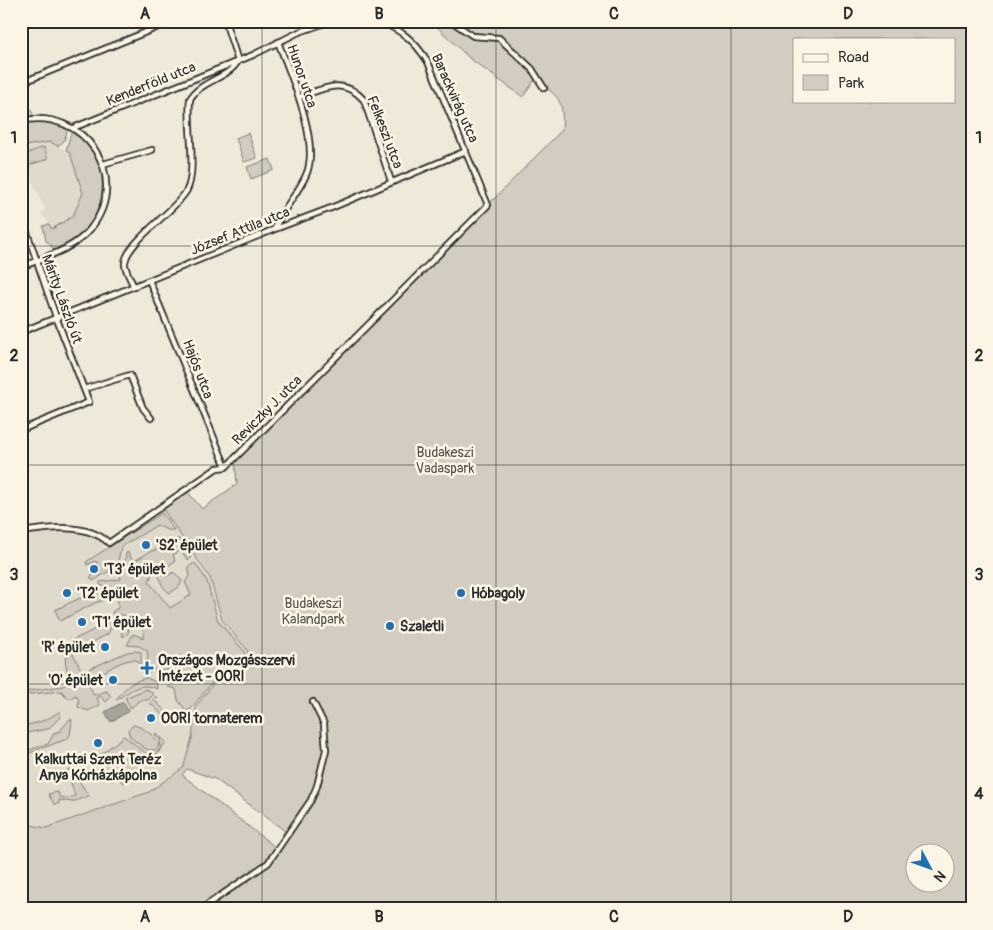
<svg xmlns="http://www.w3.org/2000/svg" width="993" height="930" font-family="Pangolin,sans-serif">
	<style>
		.built { fill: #e0dacc }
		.green { fill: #d2cdc0; stroke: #7e7c76; fill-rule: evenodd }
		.water { fill: #a6a399; stroke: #75736d }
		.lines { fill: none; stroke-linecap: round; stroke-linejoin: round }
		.street-casing { stroke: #2b2b2b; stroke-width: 8 }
		.street { stroke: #fcf5e5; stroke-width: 4.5 }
		.grid { fill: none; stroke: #2b2b2b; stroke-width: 1; stroke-opacity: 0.55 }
		.poi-dot { fill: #1f6fb2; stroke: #fcf5e5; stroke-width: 2 }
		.labels { text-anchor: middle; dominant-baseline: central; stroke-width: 5; stroke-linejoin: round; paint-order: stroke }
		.street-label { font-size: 14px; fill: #2b2b2b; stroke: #fcf5e5 }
		.park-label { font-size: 14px; fill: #555450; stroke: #fcf5e5 }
		.poi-label { font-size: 14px; font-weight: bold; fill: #2b2b2b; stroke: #fcf5e5; text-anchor: start }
		.neatline { fill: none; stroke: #2b2b2b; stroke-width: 2 }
		.grid-label { font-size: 16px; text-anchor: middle; font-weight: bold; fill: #2b2b2b }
	</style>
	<rect width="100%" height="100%" fill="#efe9da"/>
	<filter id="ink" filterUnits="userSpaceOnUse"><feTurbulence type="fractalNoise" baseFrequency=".02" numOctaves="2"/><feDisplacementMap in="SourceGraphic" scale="10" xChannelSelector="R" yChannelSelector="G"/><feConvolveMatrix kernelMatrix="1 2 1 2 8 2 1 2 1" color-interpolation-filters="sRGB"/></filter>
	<g filter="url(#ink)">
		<!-- built -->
		<path class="built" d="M50,142l20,11 13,40 -10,23 -22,14 -4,-10 -6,-6 4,-5 -13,-28 -7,-27v-8z
			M162,508l47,70 12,42 25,30 2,7 -11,5 -16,12 -26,32 -4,32 -9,30 -33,24 -103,36 -25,-6v-287l34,-6 16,2 29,9 4,8 6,-4 4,1 2,-2 -3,-1z"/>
		<!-- green -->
		<path class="green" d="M431,21h541v888h-951v-86l25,5 103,-36 34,-24 9,-30 4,-32 25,-32 16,-12 12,-5 -2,-7 -25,-30 -12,-42 -48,-70 25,-17 15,18 35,-25 -2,-23 327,-331c2,-29 -2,-35 -28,-49l-11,16 -54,-39zM794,39h160v62h-160zM187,769l28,10 70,52 -10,16 -93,-72zM916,852h30v30h-30z
			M21,87l13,30 -13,2z
			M40,121l28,7 -4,13 -6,5 -8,-4 -25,4v8l19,-7 4,12 -19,6 1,8 -8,3 -1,-53z
			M72,130c40,22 39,81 5,108 -7,6 -15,9 -23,13l-4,-7 -4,-3 -3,-15 6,-2 3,5 21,-13 10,-23 -13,-40 -4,-3z
			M248,133l9,25 -13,4 -8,-24z
			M270,159l4,11 -23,9 -4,-12z
			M162,513l12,17h-7l-10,-5 -36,22 -4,19 -24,15 -3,-4 11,-6 -5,-10 -9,4 -1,-3z
			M178,538l13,19 -3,3 -8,-10 -7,5 2,6 -13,9 4,7 8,-5 8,9 -3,6 -9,6c-12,-7 -8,-17 -16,-26l-5,15 21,26 21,-13 -6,-13 5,-7 -2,-8 7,-4 12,18 11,40 26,30 1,4 -24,16 -31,39 -4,1 -8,-11 -2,-11 -8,-2 7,-8 -6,-10 -10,3 -5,-2 -8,4 -2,-3 4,-14 -1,-6 -8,-5 -12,-1 6,-11 10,4 2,-6c-9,-9 -18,-20 -32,-17l-1,-3 6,-4c1,-14 -5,-20 -18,-23v-3l21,-3 -2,-7 6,-9 1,-10 2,-1 5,10 18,-11 16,-4z
			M101,591h6l5,6 -17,6 -35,18 -5,-11 25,-12 5,1z
			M116,619l12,7 1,6 -4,4h-3v-5l-4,-6 -6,1 -4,8 -32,17 -5,-10z
			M135,651l6,1v11l-2,1 -2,-4c-18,-2 -29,13 -46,17l-2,-8 38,-17z
			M72,652l22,43 13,-4 4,6 -5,5 -6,-6 -3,2 3,7 -12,6 -10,-4 1,-7 -3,-5 -7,4 -8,-8 -40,4v-3l42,-6 6,-4 -4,-23z
			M147,678l9,4 1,7c-17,-8 -26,2 -41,11 8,-12 17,-20 31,-22z
			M146,689l8,5 -6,6h-8l-9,8 -6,-10z
			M156,696l2,2 -3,3 14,14 6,-1 2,4 -2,6 -4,-1 -21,-20z
			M60,711v6l-12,12 -22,4 -5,-3v-5c15,0 28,-6 39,-14z
			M70,719l2,1 -2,15 -3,4 -43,16 -1,-3 25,-8 6,-11 6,-2z
			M133,725c9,1 24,12 26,21l-3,4h-9l-17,-13 -2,-7z
			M156,733l10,9 -16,22 -4,-1 -20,14 -1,5 -2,1 -5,-5 -6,3 -17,-22 29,-23 23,18h9l5,-7 -1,-8 -5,-4z
			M71,769l18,27 -17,6 -13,-2v4h-5l-6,-10 10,-2 2,6 3,-1 2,2 10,-3 -8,-26z"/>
		<!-- water -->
		<path class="water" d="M123,702l6,9 -18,11 -6,-10z"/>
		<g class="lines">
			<defs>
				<path id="street" d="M225,21l13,40
					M451,21l22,15 26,2 33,31 12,19
					M21,23l5,-2
					M21,83l152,-62
					M300,97c25,-9 43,-20 64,3l27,81
					M21,121c63,-15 111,56 70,107 -16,21 -46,29 -70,39
					M73,128l180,-73 46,-23 32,-11
					M103,164l49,-14
					M21,215l35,102 33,85 -68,28
					M275,228c7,-19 23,-34 31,-53 15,-32 -16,-102 -28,-133
					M149,280l77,187
					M134,287c-3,-7 -8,-15 -9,-22 -2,-21 51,-54 62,-75 10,-20 0,-66 3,-91 11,-19 38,-20 48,-38
					M21,332l254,-103 56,-21 135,-57
					M84,389l46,-14 13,33 8,10
					M21,532c27,-4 66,-10 88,11l108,-75 9,-1 262,-262 -60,-143c-13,-21 -27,-33 -51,-41
					M201,909l67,-46 43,-63 6,-14 9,-36 -2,-26 -11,-22"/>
			</defs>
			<!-- street casing -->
			<use href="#street" class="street-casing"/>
			<!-- street -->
			<use href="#street" class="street"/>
		</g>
	</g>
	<!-- grid -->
	<path class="grid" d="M262,21v888M496,21v888M731,21v888M21,246h951M21,465h951M21,684h951"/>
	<!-- markers -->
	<g class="poi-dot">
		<circle cx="146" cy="545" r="5"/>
		<circle cx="94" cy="569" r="5"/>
		<circle cx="67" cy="593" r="5"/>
		<circle cx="461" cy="593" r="5"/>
		<circle cx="82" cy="622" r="5"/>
		<circle cx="390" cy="626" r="5"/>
		<circle cx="105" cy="647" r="5"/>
		<path d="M144.5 660.5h5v5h5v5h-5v5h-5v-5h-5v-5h5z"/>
		<circle cx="113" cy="680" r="5"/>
		<circle cx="151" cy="718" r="5"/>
		<circle cx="98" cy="743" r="5"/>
	</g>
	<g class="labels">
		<!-- street labels -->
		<g class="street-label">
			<text transform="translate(302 76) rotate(71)">Hunor utca</text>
			<text transform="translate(151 84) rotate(-22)">Kenderföld utca</text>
			<text transform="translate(455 98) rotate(66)">Barackvirág utca</text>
			<text transform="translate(385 132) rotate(69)">Felkeszi utca</text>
			<text transform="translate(240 231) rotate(-22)">József Attila utca</text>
			<text transform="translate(62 299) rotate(70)">Márity László út</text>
			<text transform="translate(198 369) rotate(69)">Hajós utca</text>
			<text transform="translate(267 410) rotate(-45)">Reviczky J. utca</text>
		</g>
		<!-- park labels -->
		<g class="park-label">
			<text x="445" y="452">Budakeszi<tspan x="445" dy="16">Vadaspark</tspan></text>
			<text x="313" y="603">Budakeszi<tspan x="313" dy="16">Kalandpark</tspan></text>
		</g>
		<!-- poi labels -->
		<g class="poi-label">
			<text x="156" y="545">'S2' épület</text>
			<text x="104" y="569">'T3' épület</text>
			<text x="77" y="593">'T2' épület</text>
			<text x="471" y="593">Hóbagoly</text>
			<text x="92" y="622">'T1' épület</text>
			<text x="400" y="626">Szaletli</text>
			<text x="95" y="647" text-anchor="end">'R' épület</text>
			<text x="158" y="660">Országos Mozgásszervi<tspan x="158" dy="16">Intézet - OORI</tspan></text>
			<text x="103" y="680" text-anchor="end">'O' épület</text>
			<text x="161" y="718">OORI tornaterem</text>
			<text x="98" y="759" text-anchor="middle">Kalkuttai Szent Teréz<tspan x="98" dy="16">Anya Kórházkápolna</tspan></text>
		</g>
	</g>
	<!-- margin -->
	<rect width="993" height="930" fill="none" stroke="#fcf5e5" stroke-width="55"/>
	<!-- legend -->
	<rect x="793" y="38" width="162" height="65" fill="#fcf5e5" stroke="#a8a49b"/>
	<rect x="803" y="54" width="25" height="8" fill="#fcf5e5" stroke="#a8a49b"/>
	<text x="838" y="62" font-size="15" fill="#2b2b2b">Road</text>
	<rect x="803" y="75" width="25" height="15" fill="#d2cdc0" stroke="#a8a49b"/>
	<text x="838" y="88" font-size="15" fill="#2b2b2b">Park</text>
	<!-- north arrow -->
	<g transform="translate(930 868) rotate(131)"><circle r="24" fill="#fcf5e5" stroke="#a8a49b"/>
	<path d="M0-4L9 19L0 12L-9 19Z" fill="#1f6fb2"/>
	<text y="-8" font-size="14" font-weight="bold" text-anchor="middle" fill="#2b2b2b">N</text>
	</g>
	<rect x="28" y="28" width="938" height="874" class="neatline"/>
	<g class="grid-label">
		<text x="145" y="19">A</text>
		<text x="379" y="19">B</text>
		<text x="614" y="19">C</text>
		<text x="848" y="19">D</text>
		<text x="14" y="143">1</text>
		<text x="979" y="143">1</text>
		<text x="14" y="361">2</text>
		<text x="979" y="361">2</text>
		<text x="14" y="580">3</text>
		<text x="979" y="580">3</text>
		<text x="14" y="799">4</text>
		<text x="979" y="799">4</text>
		<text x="145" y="922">A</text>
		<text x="379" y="922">B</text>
		<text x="614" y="922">C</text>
		<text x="848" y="922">D</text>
	</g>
</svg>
